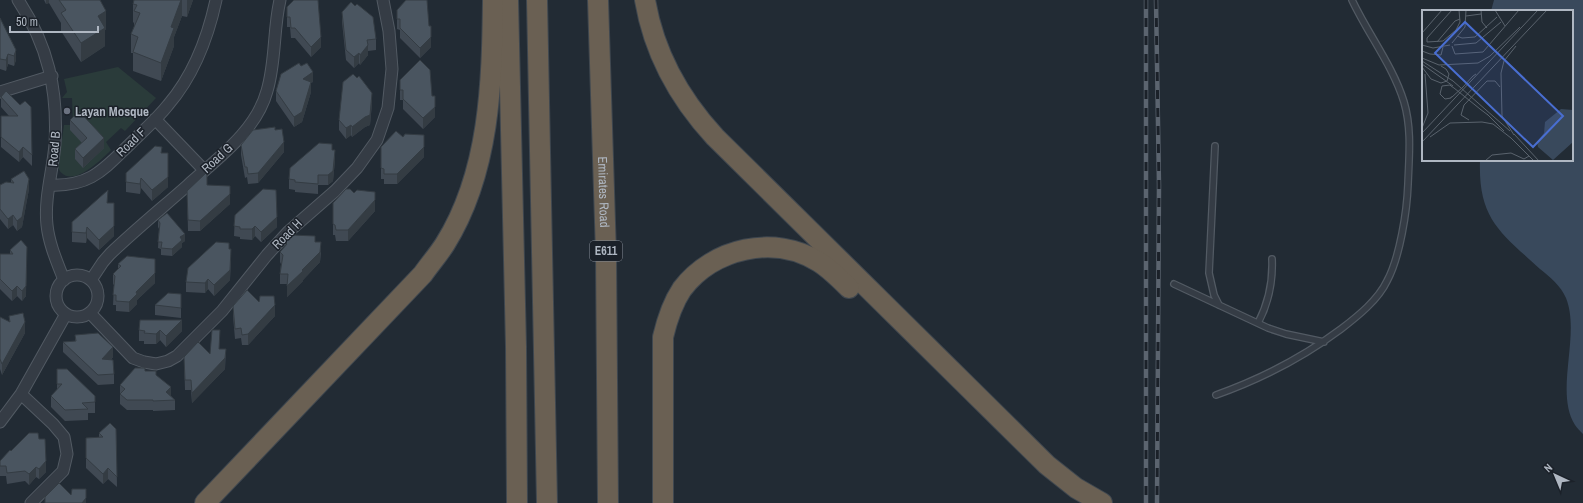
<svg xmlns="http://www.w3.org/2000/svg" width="1583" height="503" font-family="'Archivo Narrow',sans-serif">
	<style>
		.green { fill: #2a3b3a }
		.water { fill: #39495c }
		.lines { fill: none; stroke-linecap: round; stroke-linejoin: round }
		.lane-casing { stroke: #525a63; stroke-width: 8 }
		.street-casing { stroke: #525a63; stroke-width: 13 }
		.highway-casing { stroke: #3f474f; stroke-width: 22 }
		.lane { stroke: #353c45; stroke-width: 5.5 }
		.street { stroke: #353c45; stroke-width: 11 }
		.highway { stroke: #6a6053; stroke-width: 20 }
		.rail-casing { stroke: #5b646f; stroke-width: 4.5 }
		.rail { stroke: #1b2129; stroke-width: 3; stroke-dasharray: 9; stroke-linecap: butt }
		.wall { fill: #404953 }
		.shaded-wall { fill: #343c43 }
		.building { fill: #4a5560; stroke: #343c43 }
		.worship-dot { fill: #6b7280; stroke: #1b2129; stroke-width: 1.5 }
		.labels { text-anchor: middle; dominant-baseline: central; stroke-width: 3; stroke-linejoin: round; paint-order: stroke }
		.shield { fill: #1b2129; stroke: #838a94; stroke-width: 1 }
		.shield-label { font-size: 12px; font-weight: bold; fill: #afb7c2 }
		.poi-label { font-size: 13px; font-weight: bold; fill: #afb7c2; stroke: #1b2129; text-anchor: start }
		.street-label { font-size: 13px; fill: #afb7c2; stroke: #1b2129 }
		.inset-road { fill: none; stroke: #5a636d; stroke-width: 1 }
		.view { fill: #496ed1; fill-opacity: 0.15; stroke: #496ed1; stroke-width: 2 }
		.inset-edge { fill: none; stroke: #afb7c2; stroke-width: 2 }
	</style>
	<rect width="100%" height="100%" fill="#222b34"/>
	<!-- green -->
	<path class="green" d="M118,67l38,31 -31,33 -4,-3 -15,14 5,8c-11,11 -41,41 -53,18l6,-43h9l-1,-27h-10l5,-6 -3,-13z"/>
	<!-- water -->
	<path class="water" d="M1494,0h89v434c-3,-3 -6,-6 -8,-9 -21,-33 6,-90 -9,-127 -5,-12 -16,-21 -26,-29 -40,-37 -62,-50 -60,-109h92v-149h-81z"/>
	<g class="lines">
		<defs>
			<path id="lane" d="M1215,146l-6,127 5,22 5,10
				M1174,284l94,44 18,6 38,8
				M1258,323c11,-21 15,-41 14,-64
				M1216,395c45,-16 86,-37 125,-66 17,-13 37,-29 46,-48 13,-24 20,-70 21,-97 1,-27 4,-55 -4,-82 -11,-36 -36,-68 -52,-102"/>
			<path id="street" d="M18,0c30,45 40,90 37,144 -2,26 -11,54 -8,81 2,19 10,37 17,55
				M0,92l52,-16
				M155,119l49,51
				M49,185c41,2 54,-15 81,-41 13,-13 27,-25 38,-39 25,-29 40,-68 48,-105
				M56 296a21 21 0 1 1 42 0a21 21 0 1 1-42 0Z
				M91,280l12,-18 7,-8c25,-24 52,-46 78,-69 30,-27 68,-54 79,-94 9,-30 6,-61 13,-91
				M90,313l43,45 11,4 12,2 12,-3 9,-5 45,-45 45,-56 21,-23 47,-41 22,-23 20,-28 11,-32 4,-39 -3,-38 -6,-31
				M21,394l32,30 11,13 3,17 -4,17 -32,32
				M0,422l21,-28 45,-80"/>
			<g id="highway">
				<path d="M508,0l8,347 1,156"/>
				<path d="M537,0l10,503"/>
				<path id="s1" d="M598,0l8,254 2,249"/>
				<path d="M645,0c9,53 34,98 70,137l332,328 29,23 26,15"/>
				<path d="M205,503l218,-229c7,-10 15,-19 22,-30 45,-72 47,-161 48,-244"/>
				<path d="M663,503v-166c4,-17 9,-33 19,-48 31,-41 92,-55 137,-27 11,7 21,17 30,26"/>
			</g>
		</defs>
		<!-- lane casing -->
		<use href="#lane" class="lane-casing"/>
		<!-- street casing -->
		<use href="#street" class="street-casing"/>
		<!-- highway casing -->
		<use href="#highway" class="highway-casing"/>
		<!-- lane -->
		<use href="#lane" class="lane"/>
		<!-- street -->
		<use href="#street" class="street"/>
		<!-- highway -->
		<use href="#highway" class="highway"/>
		<defs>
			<path id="rail" d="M1146,0v503
				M1156,0l3,185 -2,318"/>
		</defs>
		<!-- rail casing -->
		<use href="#rail" class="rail-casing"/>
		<!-- rail -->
		<use href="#rail" class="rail"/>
	</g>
	<!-- wall -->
	<path class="wall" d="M44,0h56l6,29 -1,1v16l-24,16 -20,-31v-8l-12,-20 -3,1z
		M134,0h59l-6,17 -5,-1 -8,21v9l-13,35 -28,-10v-18h-2v-19l3,-7v-4l-1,-1v-18z
		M287,7l34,40 -10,10 -16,-19h-4l-1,-11h-3z
		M397,10l34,37 -11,11 -20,-20v-8l-3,-1z
		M342,12l34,27v11l-8,1v4l-8,10 -1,-2 -5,5 -8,-8 -4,-38z
		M0,18l16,42 -2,6 -6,-2 -2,7 -6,-2z
		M400,80l35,37 -12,12 -20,-20v-9h-3z
		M313,82l-2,1v9l-9,30 -8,5 -18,-26v-10z
		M1,97l19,8 12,50v11l-9,-9 -4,5 -18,-15v-31h8l-8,-9z
		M372,103l-2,22 -5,2 -13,10 -1,-2 -5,4 -7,-9v-10z
		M70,120l34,28 -21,20 -8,-9v-10l7,-6 -12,-13z
		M275,130l9,22 -26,31 -10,1 -1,-7 -2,1 -4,-23v-10z
		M381,147l43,10 -27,27h-13v-5h-3z
		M332,150l3,10 -2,21 -5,4h-10v9l-23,-2v-2l-6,-1v-10z
		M162,153l6,34 -16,14 -11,-13 -1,6 -14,-2v-10z
		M11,179l18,10 -7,38 -5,4 -4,-6 -5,4 -8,-10v-34l11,-2z
		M207,185l23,19 -30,27h-12l-1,-40z
		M375,192v19l-27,30h-12l-1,-6h-2v-11l21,-31z
		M108,203l6,33 -15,14 -12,-12 -1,5 -14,-1v-10z
		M235,215l42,12 -16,15 -6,-6 -3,4 -12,-1v-2l-6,-1z
		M158,220l27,21 -3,2v4l-10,9 -11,-1v-6l-3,-1 1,-19 -1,-2z
		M21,240l5,56 -4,5 -5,-5 -5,5 -12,-12v-35h10v-4z
		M285,242h30l6,11 -1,9 -17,18v1l-16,16v-13h-7v-10l1,-10 -1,-2v-10l5,-6z
		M229,249l2,10 -1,21 -16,16 -6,-7 -3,4 -19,-1v-10z
		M118,264l37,19 -18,17v4l-8,8 -13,-1v-6h-3l1,-20 -1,-1v-10l5,-5z
		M181,294v24l-26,-3v-10z
		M233,306l42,10 -27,29h-6l-1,-7 -6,1 -2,-23z
		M9,316l16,17 -23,42 -2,-6v-52l9,5z
		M139,330l43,1 -16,16 -6,-7 -4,4h-12v-3h-5z
		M75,335l38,22 -2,3 3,14v10l-16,1 -35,-33v-10h12z
		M219,349h7l-1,20 -33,34 -1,-13h-6l-1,-33 26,-3z
		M57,369l38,27v17h-7v7l-23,1 -14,-14v-11l6,-6z
		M145,371l11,4 15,21 4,4v10l-22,1v-1h-26l-7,-6v-19z
		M116,429l1,58 -9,-8 -5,5 -17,-16v-30l13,-1v-4z
		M39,439l7,33 -7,7 -3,-2 -7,8 -4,-4 -18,3 -1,-8h-6v-10l11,-15z"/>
	<!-- shaded-wall -->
	<path class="shaded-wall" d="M46,0h3v3l-3,1z
		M181,0h1v16l-8,21v9l-13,35v-18l10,-36z
		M187,0h6l-6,17z
		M106,11v18l-1,1v16l-24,16v-19l17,-27z
		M431,36v11l-11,11v-10z
		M321,37v10l-10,10v-10z
		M368,45v10l-8,10v-10z
		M16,50v10l-2,6v-10z
		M359,53v10l-5,5v-11z
		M8,54v10l-2,7v-11z
		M313,72v10l-2,1v9l-9,30 -8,5v-10l9,-38z
		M372,93v10l-2,22 -5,2 -13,10v-10z
		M435,106v11l-12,12v-11z
		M351,125v10l-5,4v-11z
		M424,135v22l-27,27v-10z
		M104,138v10l-21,20v-10z
		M284,142v10l-26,31v-10z
		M23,147v10l-4,5v-10z
		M335,150v10l-2,21 -5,4v-10z
		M168,163v24l-16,14v-11z
		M141,178v10l-1,6v-10z
		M29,179v10l-7,38 -5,4v-10z
		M230,194v10l-30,27v-10z
		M375,200v11l-27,30v-11z
		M114,203v33l-15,14v-10z
		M13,215v10l-5,4v-10z
		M277,217v10l-16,15v-10z
		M255,226v10l-3,4v-11z
		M87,227v11l-1,5v-10z
		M185,234v7l-3,2v4l-10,9v-7l8,-12z
		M321,242l-1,20 -17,18v1l-16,16v-11l15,-16z
		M231,249l-1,31 -16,16v-11z
		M27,257l-1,39 -4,5v-10z
		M155,259v24l-18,17v4l-8,8v-10z
		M208,279v10l-3,4v-10z
		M17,286v10l-5,5v-10z
		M275,305v11l-27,29v-11z
		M182,320v11l-16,16v-11z
		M25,322v11l-23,42v-11z
		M160,330v10l-4,4v-10z
		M113,347v10l-11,13v-11z
		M225,358v11l-33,34v-10z
		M171,387v10l-5,-5z
		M46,461v11l-7,7v-10z
		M36,467v10l-7,8v-11z
		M108,468v11l-5,5v-10z
		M86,498v5h-4z"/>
	<!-- building -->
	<path class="building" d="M59,0h41l6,11 -8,5 7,12 -24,15 -20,-30 5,-3z
		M134,0h47l-10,27 3,1 -13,35 -28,-11 5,-15 -7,-3 9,-21 -6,-2 3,-6 -4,-1z
		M294,0h24l3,37 -10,10 -16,-19h-4l-1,-11h-3v-10z
		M406,0h21l2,26h2v11l-11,11 -20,-20v-9h-3v-9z
		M351,2l4,4 2,-2 16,13 3,22 -9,1 1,5 -8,10 -1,-2 -5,4 -8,-7 -4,-38z
		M0,18l16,32 -2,6 -6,-2 -2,6 -6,-1z
		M420,60l10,10 2,26h3v11l-12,11 -20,-19v-9h-3v-10z
		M299,63l2,3 6,-3 6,9 -10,7 8,3 -9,30 -8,5 -18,-26 5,-17z
		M353,74l4,4 2,-2 13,17 -2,22 -5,2 -13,10 -1,-2 -5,3 -7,-8 4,-38z
		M6,91l14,14 5,-4 6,6 1,48 -9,-8 -4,5 -18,-15v-21h17l-17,-19z
		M79,111l25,27 -21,20 -8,-9 12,-11 -17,-18z
		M275,127v3l7,-1 2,13 -26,31 -10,1 -1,-7h-2l-4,-22 12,-15z
		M396,131l7,6 2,-3 19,1v12l-27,27h-13v-5l-3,-1v-21z
		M319,143l13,1v6h3l-2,21 -5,4h-10v9l-23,-2v-2l-6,-1 1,-11z
		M155,146l7,1 -1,6h7v24l-16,13 -11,-12 -1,6 -14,-2v-9z
		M24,171l5,8 -7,38 -5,4 -4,-6 -5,4 -8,-10v-24l6,-3 8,1 -3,-4z
		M207,172v13l23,1v8l-30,27 -12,-1 -1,-29z
		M263,189l13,1 1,27 -16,15 -6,-6 -3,3h-12v-2l-6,-1 1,-11z
		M346,189h4l4,4 3,-3 18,2v8l-27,30h-12l-1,-5 -2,-1v-21z
		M108,190l-1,13h7v23l-15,14 -12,-13 -1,6 -14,-1v-10z
		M167,213l18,21 -5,3 2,3 -10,9 -11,-1 1,-6h-4l2,-19 -2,-3z
		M292,235l23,1v6h6l-1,10 -18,18 1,1 -16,15 1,-12h-8l3,-19 -3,-3 7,-8 -2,-2z
		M21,240l6,7 -1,39 -4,5 -5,-5 -5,5 -12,-12v-25h13l-3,-4z
		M216,242l13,1v6h2l-1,21 -16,15 -6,-6 -3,4 -19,-1 2,-14z
		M127,256l28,3v14l-19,19 1,2 -8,8 -13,-1v-6h-3l2,-19 -2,-2 8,-8 -3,-2z
		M247,290l12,12 1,-6h14l1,9 -27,29 -6,1 -1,-7 -6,1 -2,-23z
		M168,293l13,1v14l-26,-3z
		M23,313l2,9 -23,42 -2,-5v-42l10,5 -1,-6z
		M140,320h42l-16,16 -6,-6 -4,4 -12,-1 1,-2 -6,-1z
		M212,330h8l-1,19h7l-1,9 -33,35 -1,-13h-6l-1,-23 14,-15 12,12z
		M98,333l15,14 -11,12 11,1 1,14 -16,1 -35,-33 13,-1 -1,-6z
		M135,368h10v3h11v4l15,12 -5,5 9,8 -22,1v-1h-26l-7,-6 5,-5 -5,-4z
		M57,369h10l28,27v6l-13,1 6,6 -23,1 -14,-14 11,-12h-5z
		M110,423l6,6 1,48 -9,-9 -5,6 -17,-16v-20l17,-1 -4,-4z
		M29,433h9l1,6h6l1,22 -7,8 -3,-2 -7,7 -4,-3 -18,2 -1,-7h-6v-5l10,-11 1,1z
		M59,483l12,12 1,-6h14v9l-4,5h-37v-6z"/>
	<!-- markers -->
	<circle class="worship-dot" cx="67" cy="111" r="4"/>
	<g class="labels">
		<!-- shield labels -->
		<rect class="shield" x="590" y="241" width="32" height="20" rx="3"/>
		<g class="shield-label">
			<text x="606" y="251">E611</text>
		</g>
		<!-- poi labels -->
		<g class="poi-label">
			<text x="75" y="111">Layan Mosque</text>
		</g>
		<!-- street labels -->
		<g class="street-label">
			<text transform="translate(131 142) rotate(-44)">Road F</text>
			<text transform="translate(54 149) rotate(-85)">Road B</text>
			<text transform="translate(217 158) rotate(-43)">Road G</text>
			<text stroke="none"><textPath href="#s1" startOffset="192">Emirates Road</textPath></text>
			<text transform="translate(287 234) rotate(-45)">Road H</text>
		</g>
	</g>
	<!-- overview -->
	<g transform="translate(1422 10)">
		<rect width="151" height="151" fill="#222b34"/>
		<path d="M139,99l12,1v32l-20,18 -15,-13 -1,-5 7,-9 1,-11z" fill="#39495c"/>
		<path class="inset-road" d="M30,0l-25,28v4l16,-1 13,-11 4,-8 -1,-12M59,0l1,12 5,6M73,0l10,16M44,6l15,-2M0,23l20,-23M35,26l5,2 13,-1 22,-20M15,32l18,-21 5,-2M30,33l13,-16 1,-17M0,35l11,3 17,-3M32,35l22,-2 25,-21M30,36l3,8 28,-2 36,-42M0,41l8,3 11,1 2,-8M0,48l17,7 39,-2 12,-7 30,-29M0,51l31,20 57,50M0,54l31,22M0,57l9,12 10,4 6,-2 2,-7 -3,-5 -5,-3M54,64l-3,2 -10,11 -11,10h-1v1l-6,1 -5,-5 2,-8 8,-1 1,1 3,2 26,21 8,6M65,104l17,17M47,110l-8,-5 3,-10 23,-24h8l5,6M0,118l6,-15 -3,-39M0,123l116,-123M92,124l25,27M92,125l-12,-19 -1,-43 3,-12 12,-15M8,127l20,-14 32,-1 11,2 18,14M89,128l23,23M0,132l125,-132M63,151l7,-6 19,-2 13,6 5,-3"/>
		<path class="view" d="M43,12l98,94 -30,31 -98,-94z"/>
		<rect width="151" height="151" class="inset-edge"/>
	</g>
	<!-- north arrow -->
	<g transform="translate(1555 475) rotate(316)" stroke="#1b2129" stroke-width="3" paint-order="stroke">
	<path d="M0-3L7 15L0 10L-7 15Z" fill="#afb7c2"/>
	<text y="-6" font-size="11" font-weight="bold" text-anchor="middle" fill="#afb7c2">N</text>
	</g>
	<!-- scale -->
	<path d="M10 26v6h88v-6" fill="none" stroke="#afb7c2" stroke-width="2"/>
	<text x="16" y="26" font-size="12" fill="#afb7c2" stroke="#1b2129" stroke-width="3" paint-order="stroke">50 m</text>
</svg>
